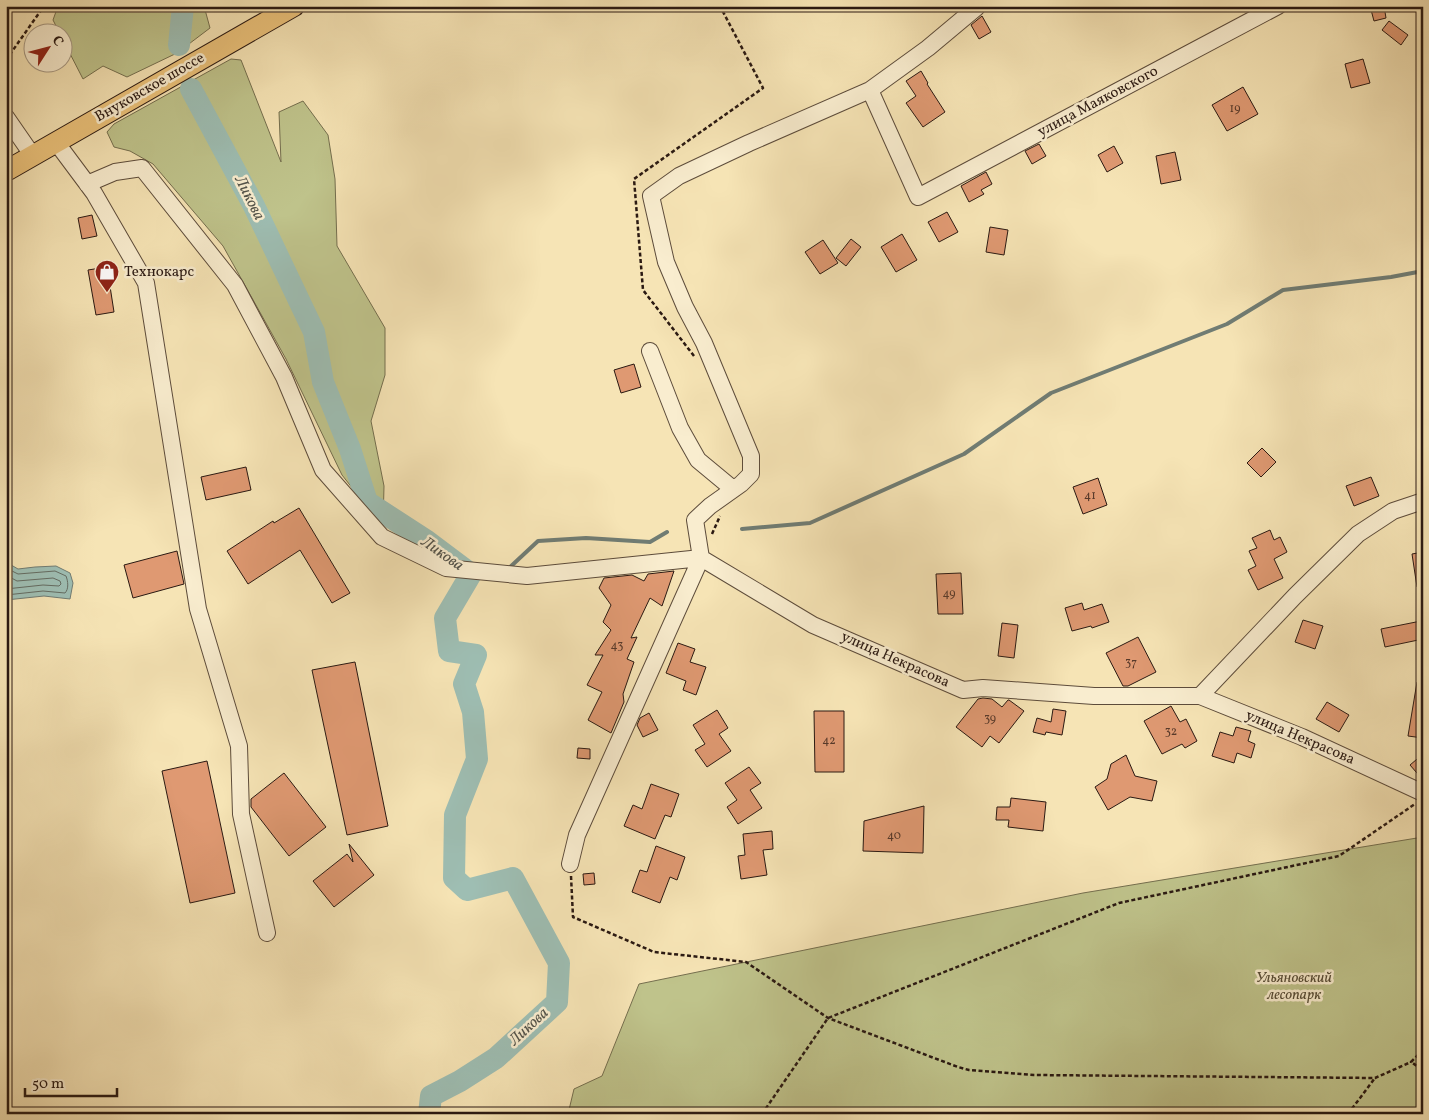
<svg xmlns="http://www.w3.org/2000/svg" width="1429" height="1120" font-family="Vollkorn,serif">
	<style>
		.green { fill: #bfc38b; stroke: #746e4e }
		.water { fill: #9ebeb3; stroke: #707c73 }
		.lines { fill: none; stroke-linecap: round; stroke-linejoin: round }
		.shore { stroke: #646c62; stroke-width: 1 }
		.stream { stroke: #707c73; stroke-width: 4 }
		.river { stroke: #9ebeb3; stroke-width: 22 }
		.building { fill: #df9972; stroke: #2a1912 }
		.minor-casing { stroke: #5d4c3b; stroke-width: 18 }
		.major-casing { stroke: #2a1912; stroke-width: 22 }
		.path { stroke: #2a1912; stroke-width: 2.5; stroke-dasharray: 4 2.5; stroke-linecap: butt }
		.minor { stroke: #f9edcf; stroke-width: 16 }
		.major { stroke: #ebc27a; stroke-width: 20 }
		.labels { text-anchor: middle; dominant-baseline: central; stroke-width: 5; stroke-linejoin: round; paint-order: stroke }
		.number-label { font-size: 12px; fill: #57392a }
		.street-label { font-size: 15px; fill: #2a1912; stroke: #f9edcf }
		.poi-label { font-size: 15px; fill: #2a1912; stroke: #f9edcf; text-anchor: start }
		.park-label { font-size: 15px; font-style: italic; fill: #574c36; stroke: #f9edcf }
		.water-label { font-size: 16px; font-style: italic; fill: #53534a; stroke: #f9edcf }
	</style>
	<rect width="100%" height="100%" fill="#f6e4b5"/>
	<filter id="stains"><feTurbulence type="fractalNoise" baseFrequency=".004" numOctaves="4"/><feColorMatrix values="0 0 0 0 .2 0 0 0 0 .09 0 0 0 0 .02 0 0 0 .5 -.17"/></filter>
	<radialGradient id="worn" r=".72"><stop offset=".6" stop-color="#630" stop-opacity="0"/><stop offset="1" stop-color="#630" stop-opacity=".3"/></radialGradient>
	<!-- green -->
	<path class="green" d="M58,6h146l6,22 -33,25 -50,24 -24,-11 -20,13 -20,-39 -1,-8h-3l-6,-12z
		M231,59l10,1 40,102 -2,-50 24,-11 25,34 7,44 2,67 48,82v47l-14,46 13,65 -1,41 -41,-52 -56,-116 -63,-113 -70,-82 -23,-13 -16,-4 -7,-15 7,-8z
		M1423,837v277h-855l6,-25 28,-13 37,-92 444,-91z"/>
	<!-- water -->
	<path class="water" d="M6,562l12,7 17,-2 21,-1 14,7 3,10 -3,16 -26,-3 -38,4z"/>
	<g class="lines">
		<!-- shore -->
		<path class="shore" d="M6,568l12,6 37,-3 11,5c2,5 3,13 -1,17l-22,-2 -37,4
			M6,575l11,6 36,-3 7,3 1,3 -2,2 -16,-1 -37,4"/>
		<!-- stream -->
		<path class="stream" d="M742,529l68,-6 154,-69 87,-61 176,-69 56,-34 108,-13 32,-6
			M508,569l30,-28 48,-3 64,4 17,-10"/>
		<!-- river -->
		<path class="river" d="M179,45l4,-39
			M191,89l63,117 60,126 9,50 27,67 17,53 60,39 44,33 -26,44 4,33 27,4 -12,29 9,28 4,47 -22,56 -1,63 13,12 46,-12 46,85 -2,39 -61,56 -36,23 -29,15 -2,18"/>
	</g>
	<!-- building -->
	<path class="building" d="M1370,6h14l2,12 -12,3z
		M982,16l9,16 -12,7 -8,-14z
		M1389,21l19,14 -7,10 -19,-15z
		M1363,59l7,24 -19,5 -6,-24z
		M921,71l7,12 -1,1 18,28 -22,15 -17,-24 10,-7 -10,-15z
		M1243,87l15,27 -31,17 -15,-26z
		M1039,144l7,12 -14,8 -7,-13z
		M1114,146l9,17 -16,9 -9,-17z
		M1175,152l6,28 -20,4 -5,-28z
		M986,172l6,12 -11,6 3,4 -15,8 -8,-16z
		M947,212l11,20 -19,10 -11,-20z
		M92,215l5,21 -15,3 -4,-21z
		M990,227l18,3 -4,25 -18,-3z
		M902,234l15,26 -21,12 -15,-25z
		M851,239l10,8 -15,19 -10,-8z
		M823,240l15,23 -18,11 -15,-22z
		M107,267l7,45 -18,3 -8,-45z
		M634,364l7,23 -20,6 -7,-23z
		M1262,448l14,14 -15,15 -14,-14z
		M246,467l5,23 -45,10 -5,-23z
		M1371,477l8,19 -25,10 -8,-20z
		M1098,478l9,27 -24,9 -10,-27z
		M299,508l51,85 -18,10 -32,-53 -52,34 -21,-33 46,-30 1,2z
		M1270,530l4,10 6,-3 7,15 -13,7 9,19 -25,12 -10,-20 8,-4 -7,-15 8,-3 -5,-10z
		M177,551l7,33 -51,14 -9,-33z
		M1423,552v35h-6l-5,-33z
		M674,571l-12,35 -12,-8 -19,40 6,-1 -10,22 7,3 -11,32 1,8 -13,31 -23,-13 14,-28 -15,-7 16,-30h-8l16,-25 -8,-8 8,-17 -12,-17 5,-10 28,-3 12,6 4,-7z
		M961,573l2,41h-25l-2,-40z
		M1082,603l2,7 18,-6 7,18 -17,6 -1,-2 -19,5 -7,-23z
		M1303,620l20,6 -8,23 -20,-7z
		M1421,621l2,18 -38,8 -4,-18z
		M1002,623l16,2 -4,33 -16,-2z
		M1138,637l18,35 -28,14h-5l-17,-33z
		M678,643l17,6 -5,13 16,5 -10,28 -13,-5 3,-9 -20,-8z
		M355,662l33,164 -41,9 -35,-165z
		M1417,682l6,1v55l-15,-2z
		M983,698l9,1 10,8 6,-7h1l15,11 -25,32 -9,-7 -8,11 -26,-20 22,-28z
		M1327,702l22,13 -10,17 -23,-13z
		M1171,706l9,16 6,-3 11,22 -12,7 -3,-4 -20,10 -18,-33z
		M1053,709l13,2 -4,24 -16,-3 -1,3 -12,-3 4,-14 14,4z
		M717,710l11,18 -9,6 12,17 -24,16 -12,-17 10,-6 -12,-19z
		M814,711h30v61h-29z
		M649,713l9,17 -15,7 -6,-12 3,-7z
		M1236,727l15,4 -3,10 7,3 -4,14 -14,-5 -3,10 -22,-7 8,-24 13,4z
		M578,748l12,1v10l-13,-1z
		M1423,754v26l-13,-15z
		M1126,755l9,21 22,5 -5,20 -22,-4 -22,13 -13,-23 12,-8 4,-15z
		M207,761l28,132 -45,10 -28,-132z
		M749,767l12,16 -11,7 12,18 -24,16 -11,-17 10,-7 -12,-17z
		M284,773l42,54 -37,29 -38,-49v-8z
		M651,784l28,10 -8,23 -6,-2 -10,24 -31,-13 9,-21 9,4z
		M1011,798l35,4 -3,29 -35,-4 1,-7h-13l1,-13h13z
		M924,806l-1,47 -60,-2 1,-30z
		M772,831l1,18 -10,1 4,25 -26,4 -3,-23 7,-1 -2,-21z
		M349,844l25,31 -40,32 -21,-26 34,-27 6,8z
		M656,846l29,11 -8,23 -7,-3 -10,26 -28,-11 8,-22 7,2z
		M594,873l1,11 -11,1 -1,-11z"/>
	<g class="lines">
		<defs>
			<path id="minor" d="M977,7l-49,41 -58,42 48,107 360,-191
				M6,117l27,39
				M56,142l38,51 52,90 52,326 41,137 2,68 26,119
				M87,184l28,-12 27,-4 93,117 49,92 39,93 59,67 64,31 81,8 174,-18 -6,-38 15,-14 31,-22 10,-10v-18l-47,-113 -19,-36 -19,-45 -15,-66 28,-20 70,-33 121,-53
				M650,351l30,77 18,32 35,29
				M1200,696l95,-100 63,-62 35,-23 30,-10
				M570,864l7,-29 124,-277 112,67 150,65 20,-2 111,8h106l102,41 121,56"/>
			<path id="major" d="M6,171l288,-165"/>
		</defs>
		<!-- minor casing -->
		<use href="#minor" class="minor-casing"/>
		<!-- major casing -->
		<use href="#major" class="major-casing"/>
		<!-- path -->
		<path class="path" d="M6,60l38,-54
			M694,356l-51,-66 -9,-111 129,-91 -43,-82
			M712,534l8,-18
			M571,876l2,41 81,35 92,10 82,56 130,49 11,3 65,5 341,3 36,-16
			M1423,1050l-12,12 12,8
			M762,1114l66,-96 291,-115 220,-47 76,-52
			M1348,1114l27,-36"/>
		<!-- minor -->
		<use href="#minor" class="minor"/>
		<!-- major -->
		<use href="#major" class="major"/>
	</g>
	<!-- icons -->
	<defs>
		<symbol id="shop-pin" viewBox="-11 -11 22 30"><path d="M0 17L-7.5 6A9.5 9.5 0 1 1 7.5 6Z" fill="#8f2418" stroke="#f9edcf"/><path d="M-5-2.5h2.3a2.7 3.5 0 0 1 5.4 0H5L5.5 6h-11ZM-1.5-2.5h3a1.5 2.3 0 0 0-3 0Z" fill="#fff"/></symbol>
	</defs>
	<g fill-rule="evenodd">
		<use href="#shop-pin" x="93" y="258" width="28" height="38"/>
	</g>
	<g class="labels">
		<!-- number labels -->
		<g class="number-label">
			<text x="1235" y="109">19</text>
			<text x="1090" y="496">41</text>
			<text x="949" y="594">49</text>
			<text x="617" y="646">43</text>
			<text x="1131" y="663">37</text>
			<text x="990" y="719">39</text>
			<text x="1171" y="732">32</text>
			<text x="829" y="741">42</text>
			<text x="894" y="836">40</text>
		</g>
		<!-- street labels -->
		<g class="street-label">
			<text transform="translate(150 88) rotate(-30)">Внуковское шоссе</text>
			<text transform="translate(1098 102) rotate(-28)">улица Маяковского</text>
			<text transform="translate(895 660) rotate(24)">улица Некрасова</text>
			<text transform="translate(1300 738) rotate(23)">улица Некрасова</text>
		</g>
		<!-- poi labels -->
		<g class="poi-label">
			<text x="124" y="272">Технокарс</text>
		</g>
		<!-- park labels -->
		<g class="park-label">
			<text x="1294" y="978">Ульяновский<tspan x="1294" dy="17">лесопарк</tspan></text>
		</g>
		<!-- water labels -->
		<g class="water-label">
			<text transform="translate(249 198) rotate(63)">Ликова</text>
			<text transform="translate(442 554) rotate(35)">Ликова</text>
			<text transform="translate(529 1027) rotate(-43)">Ликова</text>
		</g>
	</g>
	<!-- margin -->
	<rect width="1429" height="1120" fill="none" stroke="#f6e4b5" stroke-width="25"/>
	<rect x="8" y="8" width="1414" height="1105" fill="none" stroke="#2a1912" stroke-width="2.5"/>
	<rect x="12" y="12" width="1404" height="1095" fill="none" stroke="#2a1912"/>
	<!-- north arrow -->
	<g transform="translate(48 48) rotate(54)"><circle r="24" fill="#f9edcf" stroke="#a69883"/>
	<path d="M0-4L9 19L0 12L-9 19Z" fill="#8f2418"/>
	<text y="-8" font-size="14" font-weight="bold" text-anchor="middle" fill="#2a1912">С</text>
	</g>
	<!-- scale -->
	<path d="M25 1088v8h92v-8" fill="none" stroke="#2a1912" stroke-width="2.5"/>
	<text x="32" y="1088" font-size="15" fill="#2a1912" stroke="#f9edcf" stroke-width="4" paint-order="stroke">50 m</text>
	<rect width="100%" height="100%" filter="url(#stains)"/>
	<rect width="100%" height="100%" fill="url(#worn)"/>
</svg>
